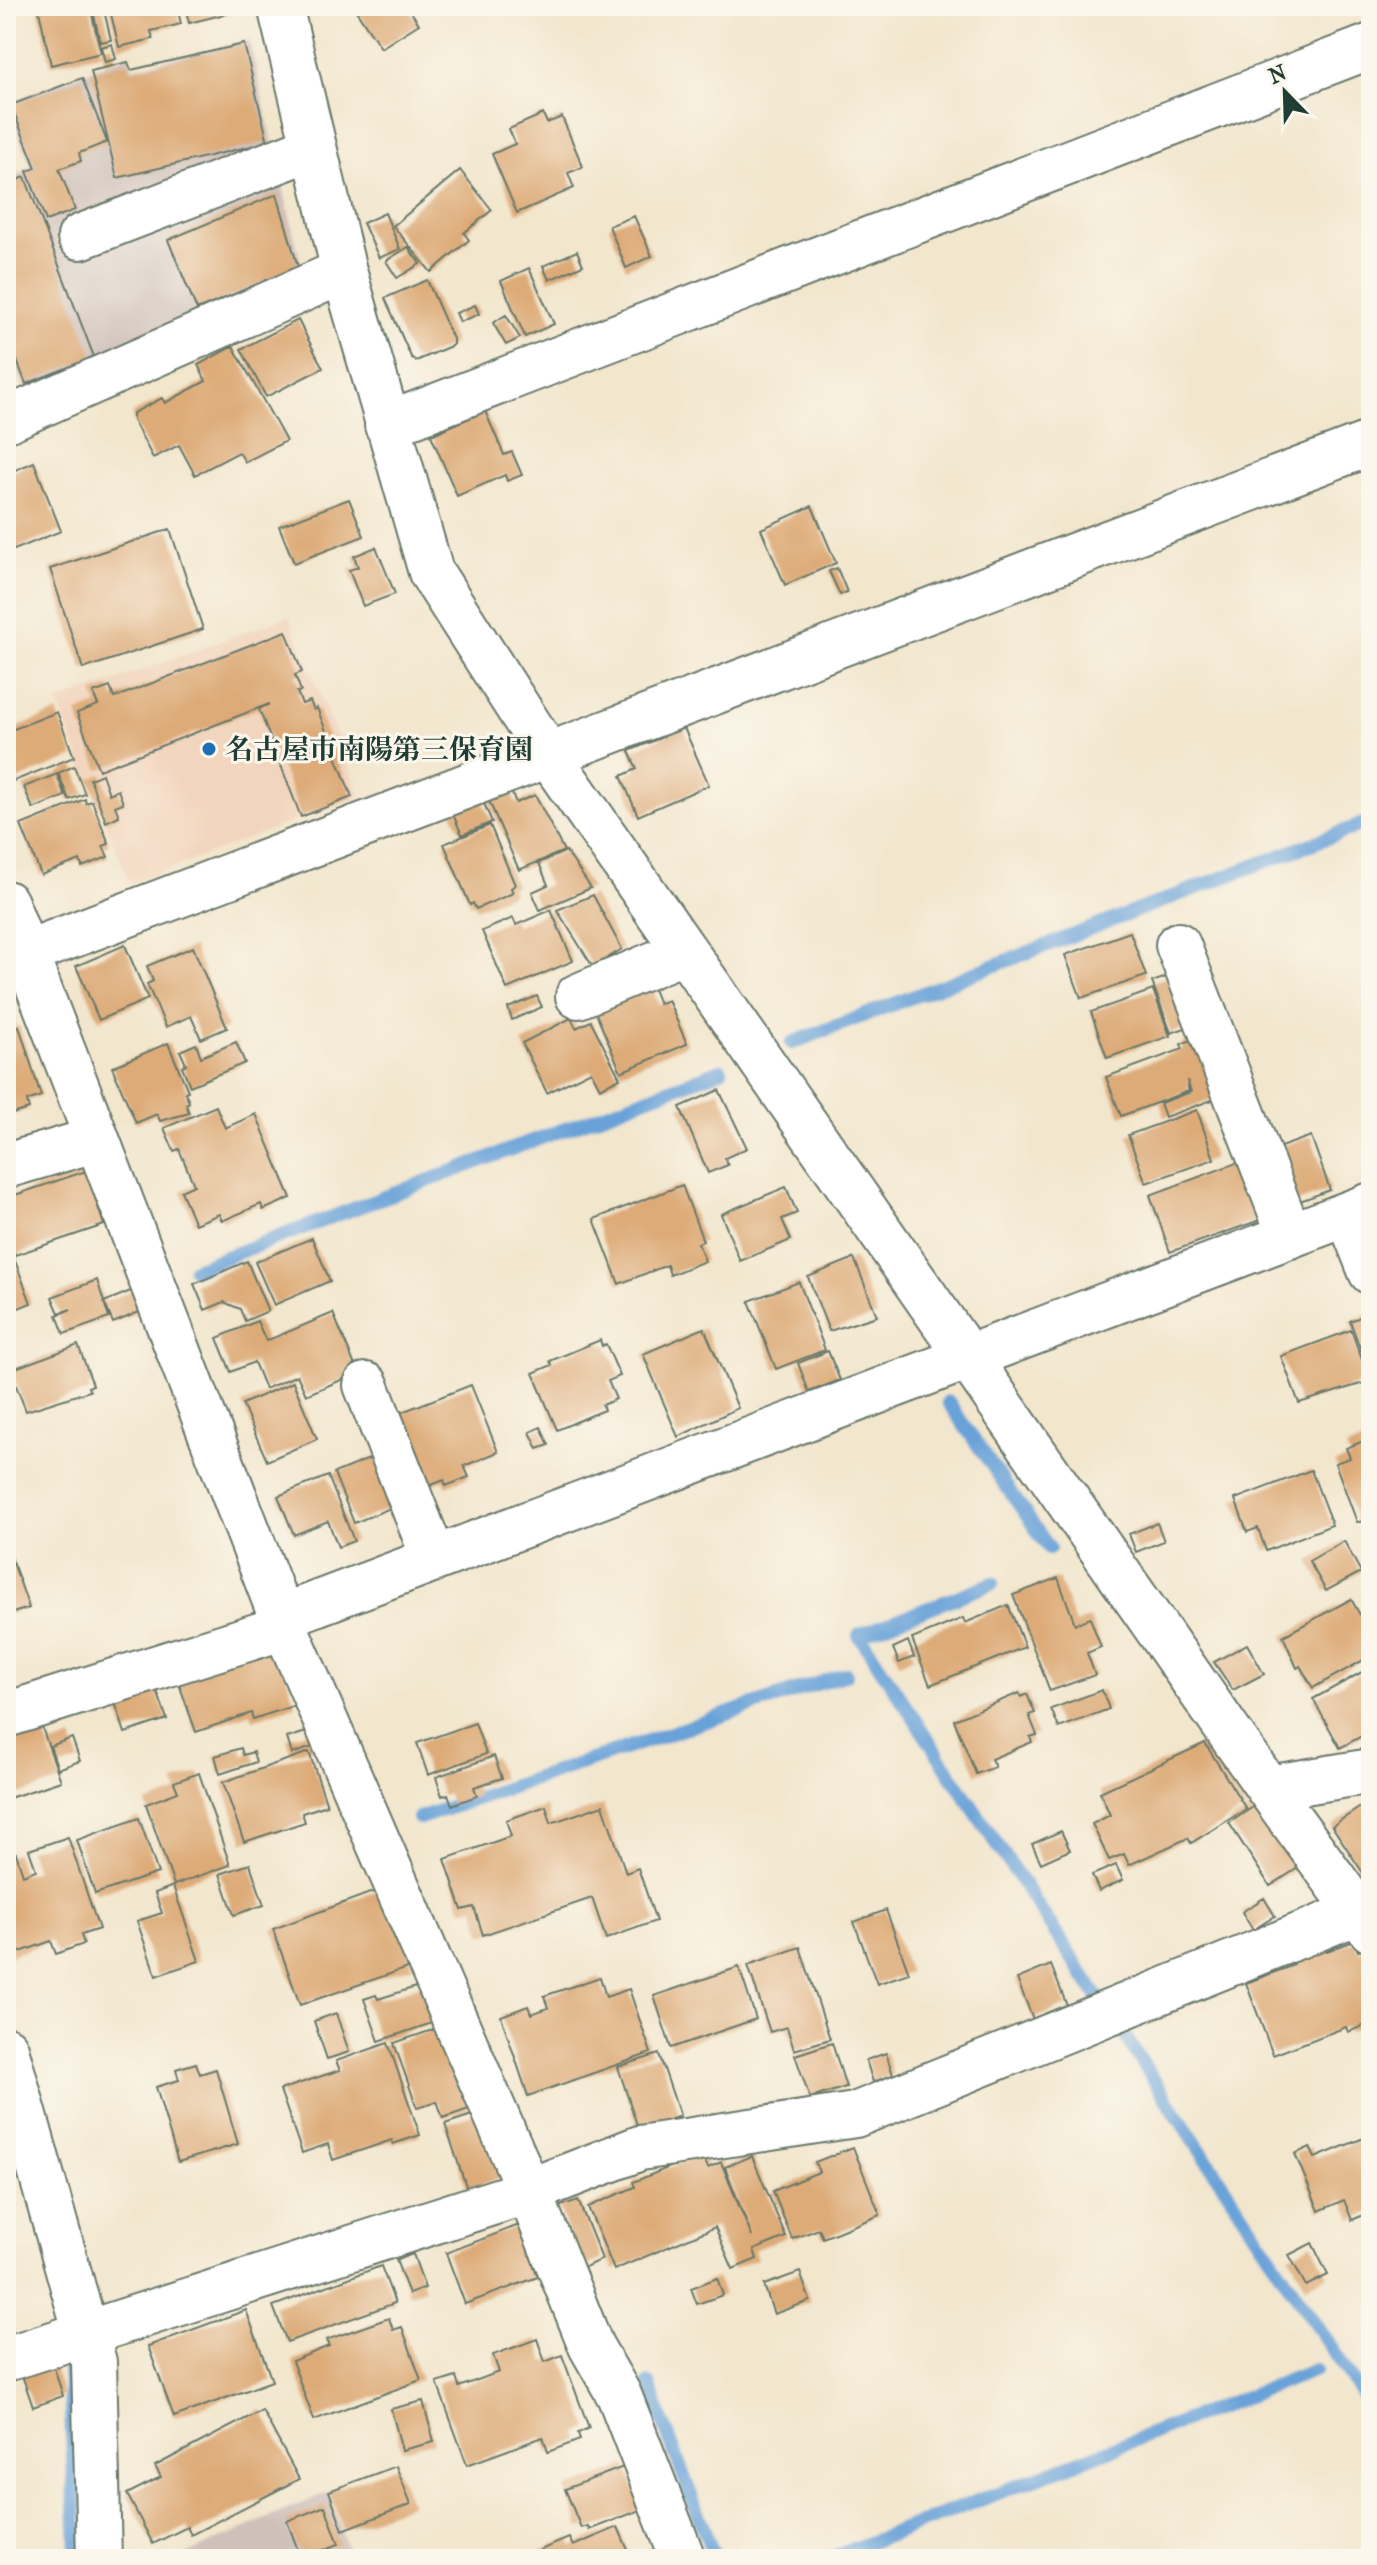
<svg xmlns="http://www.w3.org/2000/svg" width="1377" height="2565" font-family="'IM FELL French Canon','Noto Serif JP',serif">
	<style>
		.built { fill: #f2d5be }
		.industrial { fill: #cfc1ba }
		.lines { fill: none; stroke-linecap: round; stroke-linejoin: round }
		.stream { stroke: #69a2d8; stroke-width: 14 }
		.building { fill: #ddab78 }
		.minor-casing { stroke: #69786a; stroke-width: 48 }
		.minor { stroke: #fff; stroke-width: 44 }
		.poi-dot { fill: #1f6fb2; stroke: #fbf7ec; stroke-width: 3 }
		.labels { text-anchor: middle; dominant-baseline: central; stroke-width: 6; stroke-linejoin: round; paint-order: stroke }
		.poi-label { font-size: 28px; font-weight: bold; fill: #1f3d34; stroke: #fbf7ec; text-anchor: start }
	</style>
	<rect width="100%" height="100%" fill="#fbf7ec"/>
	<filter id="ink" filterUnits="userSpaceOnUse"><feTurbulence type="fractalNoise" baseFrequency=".0125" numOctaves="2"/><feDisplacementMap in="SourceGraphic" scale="16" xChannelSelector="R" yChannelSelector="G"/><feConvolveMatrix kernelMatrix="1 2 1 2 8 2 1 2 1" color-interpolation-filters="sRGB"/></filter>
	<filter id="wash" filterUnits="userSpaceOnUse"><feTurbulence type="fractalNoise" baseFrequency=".006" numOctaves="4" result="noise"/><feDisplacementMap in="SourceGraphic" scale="32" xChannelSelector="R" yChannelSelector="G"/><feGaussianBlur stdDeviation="1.8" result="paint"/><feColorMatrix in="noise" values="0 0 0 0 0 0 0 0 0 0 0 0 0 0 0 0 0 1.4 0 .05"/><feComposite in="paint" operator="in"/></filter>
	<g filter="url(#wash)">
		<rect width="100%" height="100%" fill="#f2e6cd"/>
		<!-- built -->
		<path class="built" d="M289,616l71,180 -230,88 -73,-182z"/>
		<!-- industrial -->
		<path class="industrial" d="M249,40l53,229 -276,122 -20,-51v-162l26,-10 -25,-65 122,-48 4,13z
			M328,2492l23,67h-176z"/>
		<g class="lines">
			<!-- stream -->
			<path class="stream" d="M792,1043l579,-222
				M194,1269l527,-199
				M948,1402l101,146
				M993,1583l-134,52 238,361
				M419,1818l427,-144
				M1120,2029l251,379
				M69,2360l8,191
				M649,2384l66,175
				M828,2559l487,-189"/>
		</g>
		<g id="blocks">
			<!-- building -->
			<path class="building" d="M38,6h52l11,47 -50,12z
				M92,6h11l8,34 -11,2z
				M109,6h68l4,18 -30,7 2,8 -34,8z
				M185,6h68v1l-64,16z
				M360,6h47l12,18 -38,24 -26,-39z
				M112,44l4,15 -11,3 -4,-15z
				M244,44l24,98 -151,36 -26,-107 37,-9 3,8z
				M82,78l25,64 -28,11 2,8 -22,8 16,41 -29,11 -19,-50 9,-3 -25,-63z
				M543,114l4,9 15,-6 21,50 -15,6 6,15 -57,25 -25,-59 23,-10 -6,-15z
				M460,170l32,40 -28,23 5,7 -38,32 -38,-46z
				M25,177l69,180 -68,27 -20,-52v-148z
				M277,194l21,73 -101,43 -29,-70z
				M385,213l15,36 -21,9 -16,-35z
				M634,216l18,40 -26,12 -17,-42z
				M408,247l12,17 -23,14 -11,-17z
				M577,251l6,14 -34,15 -6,-14z
				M529,268l25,56 -29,13 -24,-56z
				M427,280l26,59v6l-37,16 -5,-4 -26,-59z
				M475,305l4,9 -19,8 -4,-9z
				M506,315l14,23 -14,7 -13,-22z
				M298,320l25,48 -57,29 -25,-48z
				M233,346l53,95 -41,21 -6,-10 -44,23 -16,-30 -26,13 -20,-38v-7l29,-15 3,5 41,-22 -8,-16z
				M485,411l19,44 8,-3 10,23 -15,6 -2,-6 -48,21 -26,-61z
				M34,462l27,69 -47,19 -8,-20v-56z
				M349,499l15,37 -70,27 -15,-37z
				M812,506l24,57 -51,22 -24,-56z
				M170,529l33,100 -120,40 -33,-100z
				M376,547l19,47 -32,12 -14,-36 9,-3 -4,-11z
				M837,568l10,24 -7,3 -11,-24z
				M286,631l16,41 -7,3 6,16 -4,1 5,12 8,-3 4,9 3,-2 35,89 -51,20 -42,-108 10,-5 -170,66 -22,-57 21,-8 -5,-12 17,-6 4,11z
				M57,712l17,45 -60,24 -8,-20v-29z
				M684,728l25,57 -71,31 -17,-40 16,-7 -8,-18z
				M74,766l11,28 -16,6 -11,-27z
				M57,774l8,22 -32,13 -9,-22z
				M102,774l7,20 9,-4 5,13 -8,3 4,10 -13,6 -16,-43z
				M511,791l5,12 19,-8 29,56 -45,19 -30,-69z
				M85,799l1,4 6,-2 17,43 -6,2 5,11 -26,10 -2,-7 -39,15 -20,-50z
				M482,799l10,23 -30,13 -10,-23z
				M490,825l25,60 -4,3 2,5 -37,16 -3,-6 -3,2 -26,-61z
				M566,851l25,37 -51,22 -8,-18 16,-7 -9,-22z
				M593,895l29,54 -29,18 -36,-57z
				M551,910l22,51 -66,28 -25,-58 31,-13 3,7z
				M1130,932l16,44 -65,22 -16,-43z
				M125,945l23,54 -49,21 -23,-54z
				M193,947l34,81 -26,11 -10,-23 -25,11 -19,-43 6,-3 -6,-15z
				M1175,974l19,51 -23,8 -19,-51z
				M651,984l8,20 9,-4 19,44 -66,28 -27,-63z
				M1153,990l17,46 -63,22 -16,-46z
				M6,991l10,31 -10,3z
				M537,996l5,11 -30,13 -4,-12z
				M571,1018l5,10 15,-7 29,57 -20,10 -9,-17 -44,22 -25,-50z
				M19,1026l22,70 -14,5 2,8 -23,7v-86z
				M1197,1038l21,60 -53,19 -5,-14 31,-11 -4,-12 2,11 -68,25 -15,-39 77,-28 -2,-5z
				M236,1042l9,21 -55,23 -8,-20 4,-2 -6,-13 16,-7 5,13z
				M168,1043l20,48 -3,1 4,10 -3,2 3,9 -29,8 -3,-7 -21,9 -24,-56z
				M719,1090l28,58 -22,10 3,7 -20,8 -28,-66z
				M216,1106l9,22 31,-14 35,84 -28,12 -2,-6 -39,17 -3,-7 -24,10 -14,-33 13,-6 -15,-36 -5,2 -10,-23z
				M1197,1110l17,49 -68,24 -18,-48z
				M1311,1136l19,54 -38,14 -20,-54z
				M1242,1161l21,58 -93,33 -20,-57z
				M86,1171l18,54 -89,30 -9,-26v-31z
				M682,1185l21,56 -5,2 7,18 -35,14 -3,-10 -48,19 -25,-65z
				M786,1187l11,26 -15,6 9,21 -51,21 -19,-47z
				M6,1237l25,66 -25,10z
				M312,1238l18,43 -56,24 -19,-43z
				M854,1258l23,58 -48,15 -21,-54z
				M247,1261l21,50 -23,10 -5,-12 -16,-7 -19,8 -11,-26z
				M97,1280l12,38 -45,16 -7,-19 14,-6 -12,4 -7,-16z
				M799,1282l26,68 -49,19 -27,-68z
				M133,1290l9,21 -29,12 -9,-21z
				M333,1313l25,60 -52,22 -9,-20 -32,14 -11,-27 -23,10 -14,-34 40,-17 9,20z
				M1370,1313l1,42 -7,3 -14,-37z
				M704,1328l34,80 -60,29 -35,-83z
				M1351,1330l19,51 -71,22 -18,-47z
				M600,1340l2,6 4,-2 14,32 -12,5 8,18 -14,6 2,5 -47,20 -24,-57 19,-8 -2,-4z
				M78,1345l15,40 -5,2 2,4 -64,20 -16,-41z
				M828,1351l12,29 -31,12 -11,-29z
				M293,1382l24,57 -50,22 -25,-57z
				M471,1385l27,67 -34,14 5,11 -23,9 -2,-6 -23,9 -27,-74z
				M541,1427l8,18 -11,4 -8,-17z
				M1371,1438v83l-14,1 -22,-59 15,-5 -4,-10z
				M384,1453l19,50 -49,20 -20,-50z
				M1311,1470l21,55 -66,26 -8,-23 -11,4 -12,-33z
				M328,1476l26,65 -16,6 -10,-26 -34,14 -16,-39z
				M1157,1523l7,18 -28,11 -7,-18z
				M1344,1541l17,31 -35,19 -17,-30z
				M9,1551l20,57 -23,7v-63z
				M1058,1578l17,46 15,-6 11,29 -14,6 8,22 -45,16 -37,-96z
				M1351,1599l20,35v22l-58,32 -13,-22 -3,2 -14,-32z
				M1008,1605l17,42 -95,38 -18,-46 51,-21 2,5z
				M908,1641l6,16 -15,6 -6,-15z
				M275,1644l21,61 -43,14 -2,-6 -55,19 -19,-54z
				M1247,1644l17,30 -31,16 -19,-28z
				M1371,1667v64l-31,17 -27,-49z
				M155,1685l12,34 -42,14 -11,-34z
				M1102,1690l7,19 -50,19 -8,-19z
				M1019,1693l2,4 6,-3 8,19 -6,2 8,20 -7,2 2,5 -41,17 4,8 -19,7 -22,-54z
				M40,1722l21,59 -55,18v-65z
				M475,1723l11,31 -58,21 -11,-32z
				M313,1730l5,15 -26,9 -5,-16z
				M72,1738l8,23 -22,8 -8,-23z
				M1205,1743l41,66 -55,34 -3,-5 -59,27 -5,-11 -15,6 -17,-36 18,-9 -10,-23z
				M241,1748l2,7 10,-3 3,10 -36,12 -5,-18z
				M309,1752l18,53 -25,8 3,9 -61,20 -21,-60z
				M494,1756l8,22 -28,9 3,9 -25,9 -4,-11 -6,2 -6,-19z
				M199,1773l31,92 -56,20 -28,-81 32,-12 -4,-10z
				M1371,1800v85l-39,-59z
				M603,1805l23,68 12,-5 18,53 -50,18 -14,-41 -109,37 -9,-28 -12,3 -17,-51 66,-23 -5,-16 40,-14 5,17z
				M1256,1805l42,63 -28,18 -41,-63z
				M139,1818l19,55 -63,21 -18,-54z
				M1061,1831l9,19 -29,13 -9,-19z
				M68,1837l31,92 -18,6 3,9 -28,10 -5,-13 -42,15 -3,-99 10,-4 7,22 13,-5 -7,-20z
				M250,1864l14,41 -30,10 -14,-41z
				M1116,1865l7,15 -24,11 -7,-16z
				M173,1886l26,75 -43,15 -19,-55 25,-8 -7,-20z
				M386,1887l27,79 -113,39 -27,-76z
				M1264,1898l11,18 -22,14 -11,-18z
				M886,1910l23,63 -32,11 -23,-62z
				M1354,1941l4,10 7,-2 6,18v56l-23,9 -2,-5 -73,28 -27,-72 48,-18 -1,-4 33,-13 1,3z
				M800,1947l30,92 -36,11 -7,-23 -17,5 -22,-67z
				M1051,1965l16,41 -34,13 -16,-40z
				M739,1967l17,52 -85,29 -17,-52z
				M600,1977l6,20 23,-8 22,64 -123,43 -27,-80 27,-10 3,8 17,-6 -4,-12z
				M422,1985l13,37 -56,19 -15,-42 12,-4 2,4z
				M336,2013l13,39 -22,7 -13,-38z
				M441,2027l28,82 -26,9 -6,-17 -20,7 -23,-65z
				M388,2043l32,92 -27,9 -1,-4 -59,20 -5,-16 -26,9 -22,-63 60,-20 -4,-9z
				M832,2043l14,44 -36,11 -15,-43z
				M886,2053l7,22 -20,7 -7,-22z
				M659,2054l21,62 -41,15 -21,-64z
				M196,2063l4,11 16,-5 22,75 -60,18 -22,-75 23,-7 -3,-11z
				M478,2113l22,65 -33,11 -22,-65z
				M1371,2135v77l-19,8 -8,-20 -25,11 -24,-57 15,-7 5,11z
				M853,2147l27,68 -57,23 -4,-9 -27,10 -19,-48 46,-19 -4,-10z
				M702,2154l6,14 13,-6 31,75 -27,-70 27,-11 34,81 -32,13 3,9 -24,10 -18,-42 -101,43 -26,-63 47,-20 -2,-5z
				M578,2200l24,59 -19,9 -25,-61z
				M519,2225l19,52 -73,27 -19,-51z
				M1312,2243l16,32 -22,11 -17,-31z
				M413,2254l12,34 -16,6 -13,-34z
				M381,2266l14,37 -108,39 -14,-36z
				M800,2272l10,29 -36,13 -10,-29z
				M717,2278l6,17 -26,9 -6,-16z
				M246,2310l26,71 -98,36 -26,-71z
				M389,2318l4,12 9,-3 19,53 -107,40 -22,-59 37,-15 -3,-6z
				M537,2339l8,23 17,-7 27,73 -11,5 2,7 -32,12 -5,-15 -76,28 -30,-82 19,-6 3,10 40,-15 -6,-17z
				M52,2361l11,35 -30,11 -12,-35z
				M423,2401l11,41 -32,8 -11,-41z
				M262,2410l37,69 -108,56 -4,-8 -34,17 -26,-50 34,-17 -6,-11z
				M396,2466l15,38 -68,26 -14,-39z
				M626,2466l17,43 -54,21 -1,-4 -7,2 -16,-39z
				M325,2506l14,38 -38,14 -14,-37z
				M618,2527l14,32h-88l-4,-9 29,-12 4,8z"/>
		</g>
	</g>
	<g filter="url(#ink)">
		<use href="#blocks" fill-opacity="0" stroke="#69786a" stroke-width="2"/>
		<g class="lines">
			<defs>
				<path id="minor" d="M280,6l64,265 87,301 118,184 719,1032 103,142
					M80,237l234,-90
					M6,420l338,-149
					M387,425l984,-379
					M6,903l279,724 244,564 62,155 28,49 64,164
					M1178,945l112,291
					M26,953l1345,-510
					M578,996l107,-45
					M6,1166l88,-26
					M1348,1214l23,58
					M366,1385l68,174
					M281,1617l1090,-412
					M6,1715l279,-88
					M1268,1788l103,-17
					M6,2049l88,313 5,197
					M6,2359l523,-168 111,-43 215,-33 503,-203"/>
			</defs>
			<!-- minor casing -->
			<use href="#minor" class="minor-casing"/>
			<!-- minor -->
			<use href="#minor" class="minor"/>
		</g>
	</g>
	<!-- markers -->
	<circle class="poi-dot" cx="209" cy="749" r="8"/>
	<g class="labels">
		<!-- poi labels -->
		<g class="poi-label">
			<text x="225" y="749">名古屋市南陽第三保育園</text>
		</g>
	</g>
	<!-- margin -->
	<rect width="1377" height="2565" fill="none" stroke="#fbf7ec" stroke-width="32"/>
	<!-- north arrow -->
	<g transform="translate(1285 92) rotate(337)" stroke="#fbf7ec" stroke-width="6" paint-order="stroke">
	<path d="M0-6L14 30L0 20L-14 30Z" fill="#1f3d34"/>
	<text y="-12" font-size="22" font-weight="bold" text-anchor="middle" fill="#1f3d34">N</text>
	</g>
</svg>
